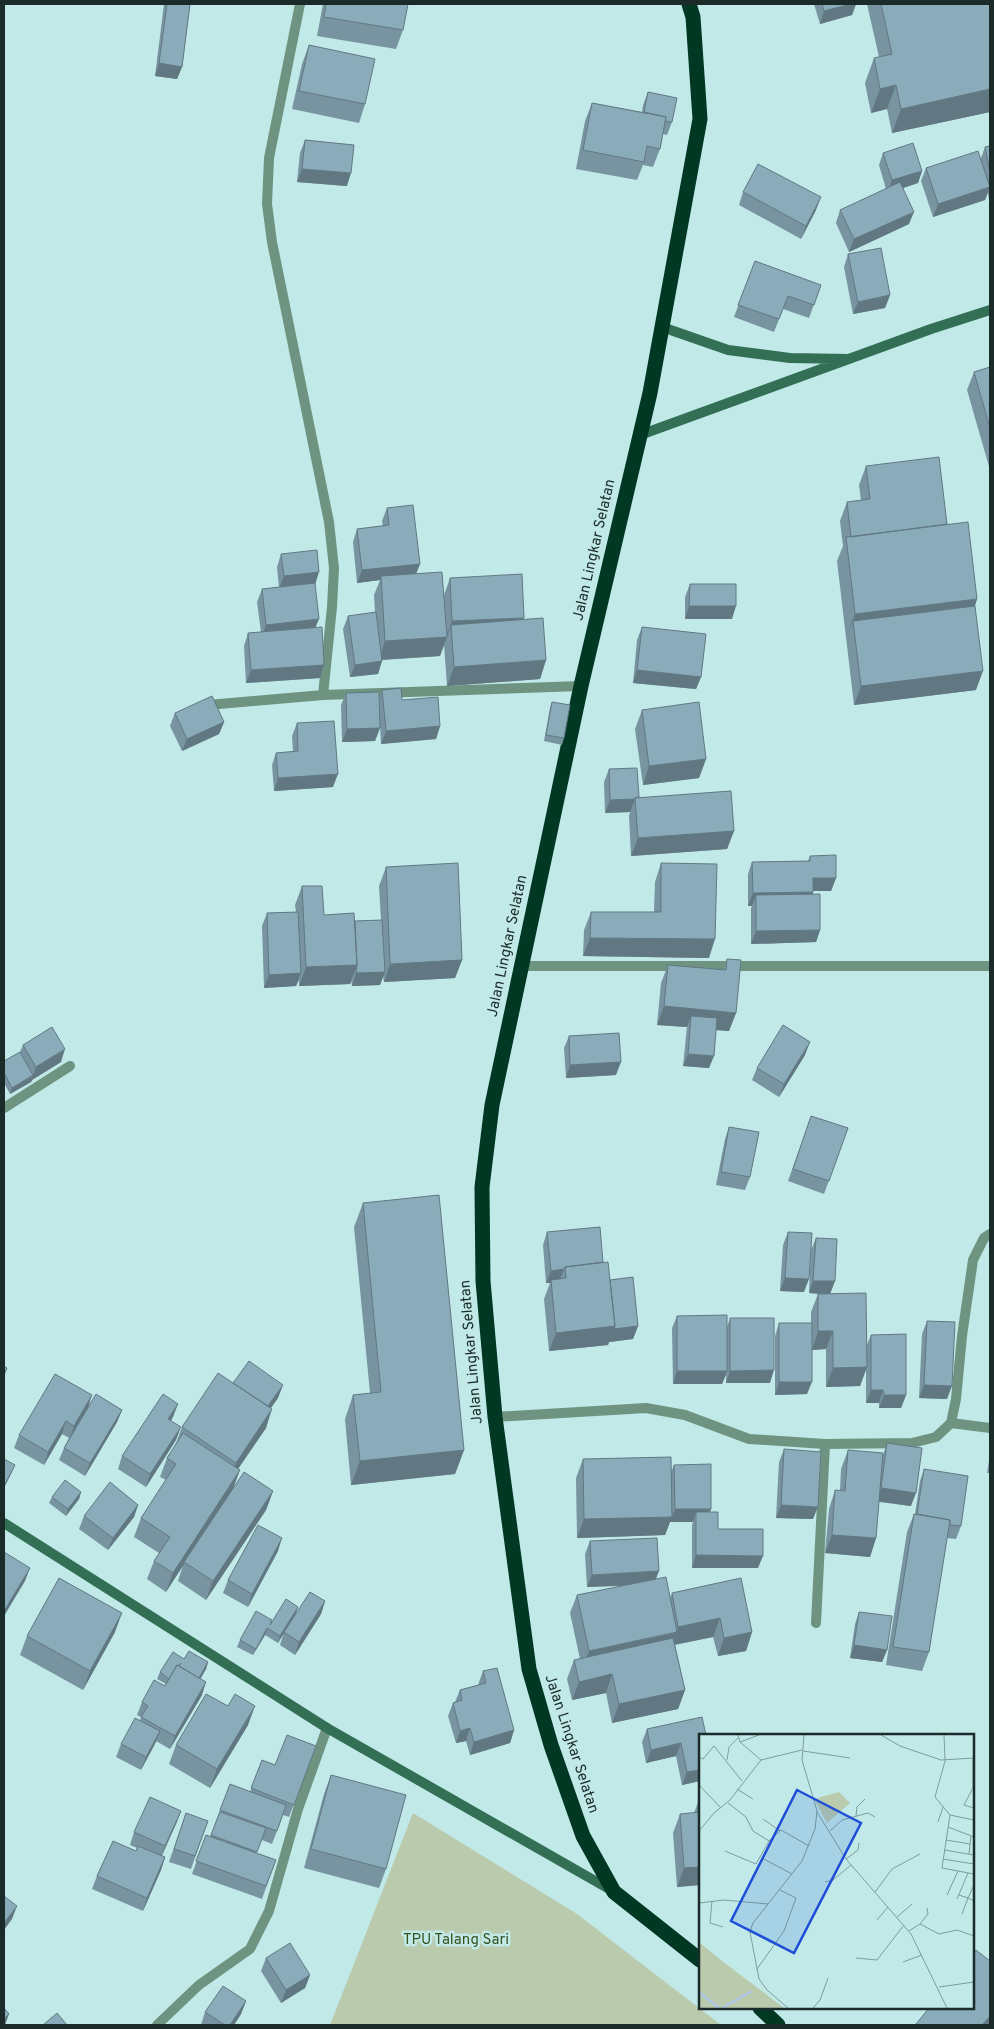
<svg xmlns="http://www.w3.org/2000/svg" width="994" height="2029" font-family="Overpass,sans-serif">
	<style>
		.green { fill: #bacaad }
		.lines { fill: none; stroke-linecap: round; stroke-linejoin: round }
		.street { stroke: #6e9481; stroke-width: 10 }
		.secondary { stroke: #336f55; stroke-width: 10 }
		.highway { stroke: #003824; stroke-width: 15 }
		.wall { fill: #7794a0 }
		.shaded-wall { fill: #617882 }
		.building { fill: #8aacba; stroke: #617882 }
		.labels { text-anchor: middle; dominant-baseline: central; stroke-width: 5; stroke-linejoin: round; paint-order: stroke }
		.street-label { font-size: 15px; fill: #1b2b2a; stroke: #c0e9e8 }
		.park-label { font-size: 15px; fill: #38511d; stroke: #c0e9e8 }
		.inset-river { fill: none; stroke: #b0c7e8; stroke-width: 2.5 }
		.inset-road { fill: none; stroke: #7e9d9c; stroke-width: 1 }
		.view { fill: #1d4ed8; fill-opacity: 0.15; stroke: #1d4ed8; stroke-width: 2.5 }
		.inset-edge { fill: none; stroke: #1b2b2a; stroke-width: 2.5 }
	</style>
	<rect width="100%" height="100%" fill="#c0e9e8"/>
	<!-- green -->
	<path class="green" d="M413,1813l164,101 144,111h-391z"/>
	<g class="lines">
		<!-- street -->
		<path class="street" d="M300,4l-31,154 -2,46 5,38 57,280 5,46 -2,39 -9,88 258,-9
			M208,705l115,-10
			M522,966h468
			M4,1108l66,-42
			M495,1417l151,-9 39,7 64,24 76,5 87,-1 24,-6 15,-14 5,-24 6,-63 11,-76 11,-22 6,-4
			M951,1423l39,5
			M816,1623l9,-179
			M157,2025l42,-40 51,-36 19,-38 29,-102 29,-81"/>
		<!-- secondary -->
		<path class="secondary" d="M662,327l66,23 62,8 58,1
			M640,435l291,-106 59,-19
			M4,1523l323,205 284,162"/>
		<!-- highway -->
		<path class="highway" d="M689,4l4,13 7,102 -50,274 -69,293 -89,419 -10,82 1,94 12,136 34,252 22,76 32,91 31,56 86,68
			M760,2008l18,17"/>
	</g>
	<!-- wall -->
	<path class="wall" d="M164,4h26l-8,63 -5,12 -22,-3z
		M323,4h85l-5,26 -7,19 -79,-13z
		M814,4h42l-4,11 -32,9z
		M867,4h123v108l-98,21 -5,-24 -16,4 -6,-30 9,-25 5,-1z
		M309,45l56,59 -6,19 -67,-14 10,-45z
		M648,92l24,30 -5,13 -4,-1 -3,15 -7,18 -10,-2 -6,15 -61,-11 9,-48 7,-18 50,9 1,-7z
		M305,140l42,46 -50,-4 3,-29z
		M990,146v60l-2,-13 -3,7 -52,17 -12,-36 5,-13 55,-10 4,-11z
		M883,153l39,18 -4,12 -15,5 6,36 -60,28 -13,-29 4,-13 46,-21 -7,-24z
		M743,192l73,18 -15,29 -62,-34z
		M848,254l42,41 -5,13 -32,6 -9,-47z
		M755,261l66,24 -12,33 -26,-9 -9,23 -40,-15z
		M990,367v103l-23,-80 7,-18z
		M866,466l81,58 30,75 -2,7 1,84 -122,15 -17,-144 6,-15 -3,-25 7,-19 14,-2 -2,-15z
		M387,508l33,56 -4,10 28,21 6,-17 73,41 23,41 -6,19 -93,7 -3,-42 2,-4 -6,16 -58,4 -4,14 -28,3 -7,-48 5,-13 27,-4 -1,-17 6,-15 -23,3 -4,-41 4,-13 26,-3 -1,-5z
		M281,554l34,30 1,44 8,37 -4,13 -74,5 -2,-37 4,-13 13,-1 -4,-30 5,-13 17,-2 -2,-20z
		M690,584l42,35h-47v-22z
		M642,627l59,50 -5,12 -63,-6 4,-43z
		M382,690l20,10 38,26 -4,13 -55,5 -1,-18 -5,15 -33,1 -1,-37 5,-12 33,5z
		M552,702l12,36 -2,7 -18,-4 6,-33z
		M642,710l64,49 -7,19 -56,7 -8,-56z
		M175,713l49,9 -5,12 -37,17 -12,-25z
		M297,723l36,64 -59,4 -2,-26 4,-12 17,-1 -1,-16z
		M609,769l30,28 95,34 -7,18 -96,7 -2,-40 1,-4 -25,1 -1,-31z
		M810,856l26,22 -5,13h-18v3l7,36 -4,12 -65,2v-36l1,-2h-4v-32l4,-12 56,-1z
		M661,863l48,95 -126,-2 1,-26 7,-18h63l1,-30z
		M386,867l76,93 -7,18 -71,4 -1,-6 -3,9 -28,1 -1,-6 -1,4 -51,2v-6l-3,6 -32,2 -2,-62 5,-13 29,-1 -1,-7 7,-19 22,29 31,6 26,-1 -2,-34z
		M727,959l9,54 -7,18 -13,-1 -7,38 -26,-2 4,-39 -30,-2 4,-42 7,-18 55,5z
		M569,1036l47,39 -50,3 -2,-30z
		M23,1045l38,17 -29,18 -1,2 -21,12 -6,-11v-22l16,-9z
		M805,1055l-26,42 -27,-17 5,-12z
		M811,1116l37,12 -24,66 -36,-13z
		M729,1127l21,50 -5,13 -29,-5 9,-46z
		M363,1203l101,247 -9,24 -104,11 -6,-66 8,-24 17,-2 -16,-166z
		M547,1232l56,30 7,18 28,46 -5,13 -24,3 -1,3 -59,6 -5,-52 6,-16h-4l-3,-38z
		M788,1232l16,60 -24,-1 3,-46z
		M816,1238l19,43 -5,12 36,54 5,-12 35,60 -5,13h-22v-5h-13v-34l-6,17 -34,1v-38l-14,1 -5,44 -32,1v-59l4,-13h32v-11l7,-18 -9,-1 2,-43z
		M677,1316l50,11 3,-9 40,65h-44v-8l-4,9h-49l-1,-56z
		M927,1321l20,78 -28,-1 3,-64z
		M233,1383l45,15 -7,10 -5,20 -28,41 -5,20 40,2 -7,19 -60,90 -28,-19 5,-16 -17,27 -19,-13 7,-18 5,-8 -25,-16 7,-19 25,-38 -6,-3 7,-19 8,-12 7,-19z
		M88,1408l34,2 -5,12 -32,54 -26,-16 5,-12 5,-10 -7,-4 -18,31 -30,-17 5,-13z
		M173,1417l-2,4 5,19 -30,47 -28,-18 4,-13z
		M887,1443l24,63 -32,-4 -3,36 -6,19 -45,-4 4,-44 6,-19 5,1 1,-22 7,-19 35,5z
		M784,1449l29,70 -37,-1 3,-56z
		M990,1455v18h-3z
		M583,1459l88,13 3,-7 37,44 -1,3 8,17 40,39h-66v-43l1,-3h-23l-5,13 -88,3 -1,-60z
		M924,1469l37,57 -5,13 -9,-1 -18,114 -7,19 -36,-6 21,-133 7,-18h1l5,-33z
		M81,1492l-2,7 -13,17 -17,-13 3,-6z
		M138,1505l-4,12 -26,33 -29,-21 5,-13z
		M590,1541l66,38 14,19 2,-5 80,39 -6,19 -28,5 -5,-19 -38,8 10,45 -7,19 -66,14 -6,-30 -34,7 -5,-21 7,-19 6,-1 -10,-46 7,-18 44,-9 -34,1 -2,-33z
		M278,1551l-30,56 -25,-14 5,-13z
		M325,1601l-4,13 -26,41 -15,-10 4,-13z
		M859,1612l28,38 -5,12 -32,-4 5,-34z
		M296,1613l-18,30 -13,-8 -12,20 -16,-8 3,-7 30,-15z
		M115,1632l-32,58 -63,-35 7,-19z
		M184,1659l24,3 -2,7 -6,9 2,17 -32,54 -14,-8 -15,29 -25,-13 5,-13 19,-24 1,-3 -4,-2 5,-13 23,-16 1,-2 -9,-5 3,-7z
		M483,1671l31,59 -4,13 -40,12 -4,-14 -10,2 -8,-27 5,-13 2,-1 5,-12 18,-5z
		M228,1706l20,19 -38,63 -41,-24 7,-19z
		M647,1729l59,6 -6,46 -18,4 -6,-29 -30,7 -4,-21z
		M316,1746l-27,71 -6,-2 -11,29 -10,-4 -6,13 20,7 -14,39 -70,-25 14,-39 4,2 10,-27 30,-18 12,-32 13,5z
		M331,1775l55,94 -7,19 -75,-20 20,-74z
		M700,1797v88l-23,2 -4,-54 7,-19 14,-1z
		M181,1811l-5,13 -14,32 3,1 -4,13 -18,41 -51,-22 5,-13 39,-25 1,-3 -7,-3 4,-13z
		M186,1813l22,8 -17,48 -22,-7z
		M266,1958l44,17 -5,13 -24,15 -20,-32z
		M246,2001l-5,13 -7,11h-33l4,-13z"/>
	<!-- shaded-wall -->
	<path class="shaded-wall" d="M851,4h5l-4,11 -32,9 4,-13z
		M159,63l23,4 -5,12 -22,-3z
		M896,85l-9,24 -16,4 9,-24z
		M990,89v23l-98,21 9,-24z
		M302,169l49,4 -4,13 -50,-4z
		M922,171l-4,12 -30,10 4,-13z
		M990,187l-5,13 -52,17 5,-13z
		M821,197l-5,13 -15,29 5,-13z
		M914,212l-5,12 -60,28 5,-13z
		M890,295l-5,13 -32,6 5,-12z
		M420,564l-5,12h-34l-1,4 -23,3 5,-13z
		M319,572l-4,13 -36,4 5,-13z
		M977,599l-8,24 -116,-2 -7,17 9,-24z
		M689,606h47l-4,13h-47z
		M524,618l-7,18 -66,-11 -11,31 -61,4 6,-19 61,-4 6,-16z
		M319,619l-5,12 -53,7 5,-13z
		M546,660l-6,19 -93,7 7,-19z
		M382,661l-4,13 -28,3 5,-12z
		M324,665l-4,13 -74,5 5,-13z
		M637,670l64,7 -5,12 -63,-6z
		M983,671l-7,19 -122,15 7,-19z
		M224,722l-5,12 -37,17 5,-12z
		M440,726l-4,13 -55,5 5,-13z
		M380,728l-5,13 -33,1 5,-13z
		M706,759l-7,19 -56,7 6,-19z
		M338,774l-5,13 -59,4 4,-13z
		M635,799l-5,13 -25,1 5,-13z
		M734,831l-7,18 -96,7 7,-18z
		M813,878h23l-5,13h-22z
		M813,892l-4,13 -53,-10 -4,11h-4l5,-13z
		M820,930l-4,12 -65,2 5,-13z
		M590,938l125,1 -6,19 -126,-2z
		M462,960l-7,18 -71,4 6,-18z
		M357,965l-7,19 -51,2 7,-19z
		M385,972l-5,13 -28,1 4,-13z
		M301,973l-5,13 -32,2 5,-13z
		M664,1006l72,7 -7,18 -39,-3 1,-12 -4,11 -30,-2z
		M810,1042l-5,13 -26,42 5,-13z
		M65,1049l-4,13 -29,18 -1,2 -21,12 2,-6 21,-12 3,-9z
		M688,1054l26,2 -5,12 -26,-2z
		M621,1062l-5,13 -50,3 4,-13z
		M564,1269l-5,13 -8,-2 -1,3h-4l5,-12z
		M785,1278l24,1 -5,13 -24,-1z
		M813,1281h22l-5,13 -21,-1z
		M615,1326h23l-5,13 -24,3 -1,3 -59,6 7,-18z
		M818,1331h15l-7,18 -14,1z
		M867,1367l-7,19 -34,1 7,-19z
		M774,1370l-4,13h-44l4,-12z
		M677,1371h50l-5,13h-49z
		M779,1382h33l-5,12 -32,1z
		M283,1385l-5,13 -16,22 4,-13z
		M924,1385l28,1 -5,13 -28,-1z
		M871,1390h12l-4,13h-13z
		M92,1395l-4,13 -18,30 4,-12z
		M884,1395h22l-5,13h-22z
		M178,1404l-5,13 -9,15 4,-13z
		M272,1409l-6,19 -37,54 7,-19z
		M122,1410l-5,12 -32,54 5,-13z
		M66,1421l-4,13 -18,31 4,-13z
		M181,1427l-5,13 -30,47 4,-13z
		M464,1450l-9,24 -104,11 9,-24z
		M15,1465l-3,7 -8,16v-2z
		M240,1470l-7,19 -67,103 7,-19z
		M881,1488l35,5 -5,13 -35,-5z
		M273,1491l-7,19 -60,90 7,-19z
		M81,1492l-2,7 -13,17 2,-7z
		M138,1505l-4,12 -26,33 5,-12z
		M781,1505l37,2 -5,12 -37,-1z
		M675,1509h36l-4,12 -11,-9 -3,10h-23l-5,13 -88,3 7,-19 88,-2z
		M832,1535l44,3 -6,19 -45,-4z
		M282,1538l-4,13 -30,56 4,-13z
		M696,1555l67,1 -5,12h-66z
		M30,1568l-5,13 -21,35v-5z
		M659,1571l-5,13 -67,3 5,-12z
		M325,1601l-4,13 -26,41 4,-13z
		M298,1607l-2,6 -18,30 2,-7z
		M122,1613l-7,19 -32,58 7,-19z
		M720,1618l-7,19 -41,8 -90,25 7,-19 87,-18 2,-6z
		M267,1628l-2,7 -12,20 3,-6z
		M752,1632l-6,19 -28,5 6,-18z
		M854,1645l33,5 -5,12 -32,-4z
		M208,1662l-2,7 -10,18 2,-7z
		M612,1674l-6,19 -34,7 7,-18z
		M206,1682l-4,13 -32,54 5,-13z
		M685,1690l-7,19 -66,14 7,-19z
		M255,1706l-7,19 -38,63 7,-19z
		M470,1728l-4,13 -10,2 4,-12z
		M514,1730l-4,13 -40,12 4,-13z
		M160,1731l-5,13 -14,26 5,-13z
		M681,1743l-5,13 -30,7 5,-13z
		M700,1770v11l-18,4 5,-13z
		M181,1811l-5,13 -16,34 5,-12z
		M165,1857l-4,13 -18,41 4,-13z
		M700,1867v18l-23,2 7,-19z
		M17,1906l-5,13 -8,11v-7z
		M310,1975l-5,13 -24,15 5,-13z
		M246,2001l-5,13 -7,11h-4z
		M9,2014l-4,11h-1v-6z
		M990,2016v9h-8z"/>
	<!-- building -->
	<path class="building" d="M167,4h23l-8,63 -23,-4z
		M326,4h82l-5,26 -79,-13z
		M822,4h29l-27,7z
		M881,4h109v85l-89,20 -5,-24 -16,4 -6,-31 18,-4z
		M309,45l66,14 -10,45 -66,-13z
		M648,92l29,6 -5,24 -7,-1 1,-4 -22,-5z
		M592,103l74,14 -6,32 -13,-3 -3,16 -61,-12z
		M305,140l49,5 -3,28 -49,-4z
		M913,143l9,28 -30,9 -9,-27z
		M990,146v26l-5,-25z
		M978,151l12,36 -52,17 -12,-36z
		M758,164l63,33 -15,29 -63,-34z
		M900,182l14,30 -60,27 -14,-29z
		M881,248l9,47 -32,7 -10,-48z
		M755,261l66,24 -7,20 -26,-9 -9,23 -41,-14z
		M990,367v61l-16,-56z
		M939,457l8,67 -96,13 -4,-35 23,-3 -4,-33z
		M413,505l7,59 -58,6 -5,-41 32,-4 -2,-17z
		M968,522l9,77 -122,15 -9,-77z
		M317,550l2,22 -35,4 -3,-22z
		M442,572l5,65 -62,4 -4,-65z
		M522,574l2,44 -72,3 -2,-43z
		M315,583l4,36 -53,6 -4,-36z
		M690,584h46v22h-47z
		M975,606l8,65 -122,15 -8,-65z
		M376,612l6,49 -27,4 -7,-49z
		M543,618l3,42 -92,7 -3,-42z
		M322,627l2,38 -73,5 -3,-37z
		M642,627l64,7 -5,43 -64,-7z
		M401,688l1,12 36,-3 2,29 -54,5 -4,-41z
		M379,692l1,36 -33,1 -1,-36z
		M212,696l12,26 -37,17 -12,-26z
		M552,702l18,3 -6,33 -18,-3z
		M699,702l7,57 -57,7 -7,-56z
		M334,721l4,53 -60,4 -2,-25 22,-2 -1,-28z
		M637,768l2,29 -4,1v1l-25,1 -1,-31z
		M731,791l3,40 -96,7 -3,-40z
		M836,855v23h-23v14l-60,1 -1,-31 58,-1v-5z
		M458,863l4,97 -72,4 -4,-97z
		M661,863l56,1 -2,75 -125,-1 1,-26h70z
		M302,886h20l2,29 30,-2 3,52 -51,2z
		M820,894v36l-64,1v-36z
		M298,912l3,61 -32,2 -2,-62z
		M382,920l3,52 -29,1 1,-8 -2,-44z
		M727,959l14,1 -5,53 -72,-7 4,-41 58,5z
		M691,1016l26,2 -3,38 -26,-2z
		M783,1025l27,17 -26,42 -27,-16z
		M52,1027l13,22 -29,18 -13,-22z
		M619,1033l2,29 -51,3 -1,-29z
		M20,1052l13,23 -21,13 -8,-15v-12z
		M811,1116l37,12 -19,53 -36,-12z
		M729,1127l30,5 -9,45 -29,-5z
		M439,1195l25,255 -104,11 -7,-66 28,-3 -18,-189z
		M600,1227l3,35 -38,5 -1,2 -13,2 -4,-39z
		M788,1232l24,1 -3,46 -24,-1z
		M816,1238l21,1 -2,42h-22z
		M608,1262l7,64 -59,7 -5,-53 15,-2 -1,-11z
		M633,1277l5,49 -24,3 1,-3 -5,-46z
		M866,1293l1,74 -34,1v-37h-15v-37z
		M727,1315v56h-50v-55z
		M730,1318h44v52l-44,1z
		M927,1321l28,1 -3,64 -28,-1z
		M779,1323h33v59h-33z
		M906,1334v61h-22l-1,-5h-12v-55z
		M249,1361l34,24 -15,21 -35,-23z
		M4,1366l3,2 -3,7z
		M218,1373l54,36 -36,54 -54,-36z
		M55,1374l37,21 -18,31 -8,-5 -18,31 -29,-17z
		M96,1394l26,16 -32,53 -26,-15z
		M163,1394l15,10 -10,15 13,8 -31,47 -28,-18z
		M183,1433l57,37 -67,103 -19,-12 16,-24 -29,-19 35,-54 -9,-6z
		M887,1443l35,5 -6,45 -35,-5z
		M784,1449l37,3 -3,55 -37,-2z
		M848,1450l35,3 -7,85 -44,-3 3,-45 10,1z
		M671,1457l1,60 -88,2 -1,-60z
		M4,1459l11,6 -11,21z
		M711,1464v45h-36l-1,-44z
		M924,1469l44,7 -7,50 -11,-1v-5l-33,-6z
		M244,1472l29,19 -60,90 -29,-19z
		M65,1480l16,12 -13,17 -16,-12z
		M110,1482l28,23 -25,33 -29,-22z
		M696,1512h22v17h45v27l-67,-1z
		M914,1514l36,6 -21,132 -36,-5z
		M258,1525l24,13 -30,56 -24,-14z
		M657,1538l2,33 -67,4 -2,-34z
		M4,1552l26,16 -26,43z
		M666,1577l11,55 -88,19 -12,-56z
		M59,1578l63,35 -32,58 -63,-35z
		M741,1578l11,54 -28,6 -4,-20 -42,9 -6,-34z
		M310,1592l15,9 -26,41 -15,-10z
		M286,1599l12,8 -18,29 -13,-8 -11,21 -16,-9 16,-29 16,9 -2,5z
		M859,1612l33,4 -5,34 -33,-5z
		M673,1638l12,52 -66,14 -7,-30 -33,8 -5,-22z
		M189,1651l19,11 -9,16 -20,-12 2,-3 -2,3 -2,-1 -8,14 -9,-7 13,-20 11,7z
		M177,1665l29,17 -31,54 -34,-19 7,-11 -6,-4 12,-22 11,6z
		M497,1668l17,62 -40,12 -4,-14 -10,3 -7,-28 9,-3 -2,-10 26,-7 -3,-12z
		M206,1694l22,12 7,-12 20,12 -38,63 -41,-24z
		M702,1717l4,18h-6v35l-13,2 -6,-29 -30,7 -4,-21z
		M135,1718l25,13 -14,26 -25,-13z
		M287,1735l29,11 -22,59 -43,-17 11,-28 13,5z
		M331,1775l75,20 -20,74 -75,-20z
		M230,1784l56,21 -9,26 -57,-21z
		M150,1797l31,14 -16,35 -31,-14z
		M220,1812l46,16 -9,24 -46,-17z
		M700,1812v55l-16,1 -4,-54z
		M186,1813l22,8 -13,35 -21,-7z
		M206,1835l70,25 -10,26 -70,-25z
		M113,1841l23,10 2,-5 27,11 -18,41 -50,-22z
		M4,1896l13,10 -13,17z
		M290,1943l20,32 -24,15 -20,-32z
		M976,1950l14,11v55l-8,9h-65l-1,-1 13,-16h44v-54z
		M223,1986l23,15 -16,24h-5l-20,-13z
		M4,2008l5,6 -5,5z
		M57,2013l10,12h-24z"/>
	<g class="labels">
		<!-- street labels -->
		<g class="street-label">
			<text transform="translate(595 550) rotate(-77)">Jalan Lingkar Selatan</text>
			<text transform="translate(508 946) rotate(-78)">Jalan Lingkar Selatan</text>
			<text transform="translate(472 1352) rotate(-95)">Jalan Lingkar Selatan</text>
			<text transform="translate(571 1744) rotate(72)">Jalan Lingkar Selatan</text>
		</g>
		<!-- park labels -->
		<g class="park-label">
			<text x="456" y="1940">TPU Talang Sari</text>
		</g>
	</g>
	<!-- overview -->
	<g transform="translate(699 1734)">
		<rect width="275" height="275" fill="#c0e9e8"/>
		<path d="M140,58l11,11 -23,20 -13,-24zM0,208l23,19 62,47h-85z" fill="#bacaad"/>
		<path class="inset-river" d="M0,258l20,16M23,274l30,-17"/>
		<path class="inset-road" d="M39,1l2,7 21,18M182,1l19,11 41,14 33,-2M245,1l1,26 -10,36 15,18 -8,53 32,6M41,8l19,-7M104,17l47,7M0,23l4,2 11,-13 28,35M274,24v30l-9,17 10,3M28,26l2,-13 9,-9M0,51l22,23M38,55l16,10M29,69l18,14 7,14 16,10 12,-11 28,16M118,78l29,47 65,75 36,74M251,81l24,5M157,82l1,-9 8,-8M64,85l17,12M239,88l5,-15M249,93l26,10M0,97l15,-18 16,-13 31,-40 41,-10M131,97l12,-11 26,-7 7,4M247,106l24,4M245,116l30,5M26,117l31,13 13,-23M270,120l2,-18M63,124l30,16M147,125l12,-9 1,-7M244,125l31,5M126,148l8,-2 18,-15M275,151l-6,13 6,3M176,158l17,-23 28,-15M248,161l11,-24M260,161l9,3 -6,16M258,165l11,-26M13,167l-2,22 13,4M0,169l25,-3 44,4M198,183l15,-13M178,186l11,-13M221,190l8,-10 -1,-6M210,197l11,-7 19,10 18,-4 17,6M157,224l21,2 27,-35M204,228l19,-7M58,235l27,-38 12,-33 -16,-8M240,253l35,-5M89,274l-21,-18 -8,-11 -9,-47 3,-9 49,-62 13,-32 2,-18 -15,-51 2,-25M114,274l7,-8 8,-22"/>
		<path class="view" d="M98,56l64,33 -67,130 -63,-32z"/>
		<rect width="275" height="275" class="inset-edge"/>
	</g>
	<!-- border -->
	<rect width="994" height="2029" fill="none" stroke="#1b2b2a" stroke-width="10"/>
</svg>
